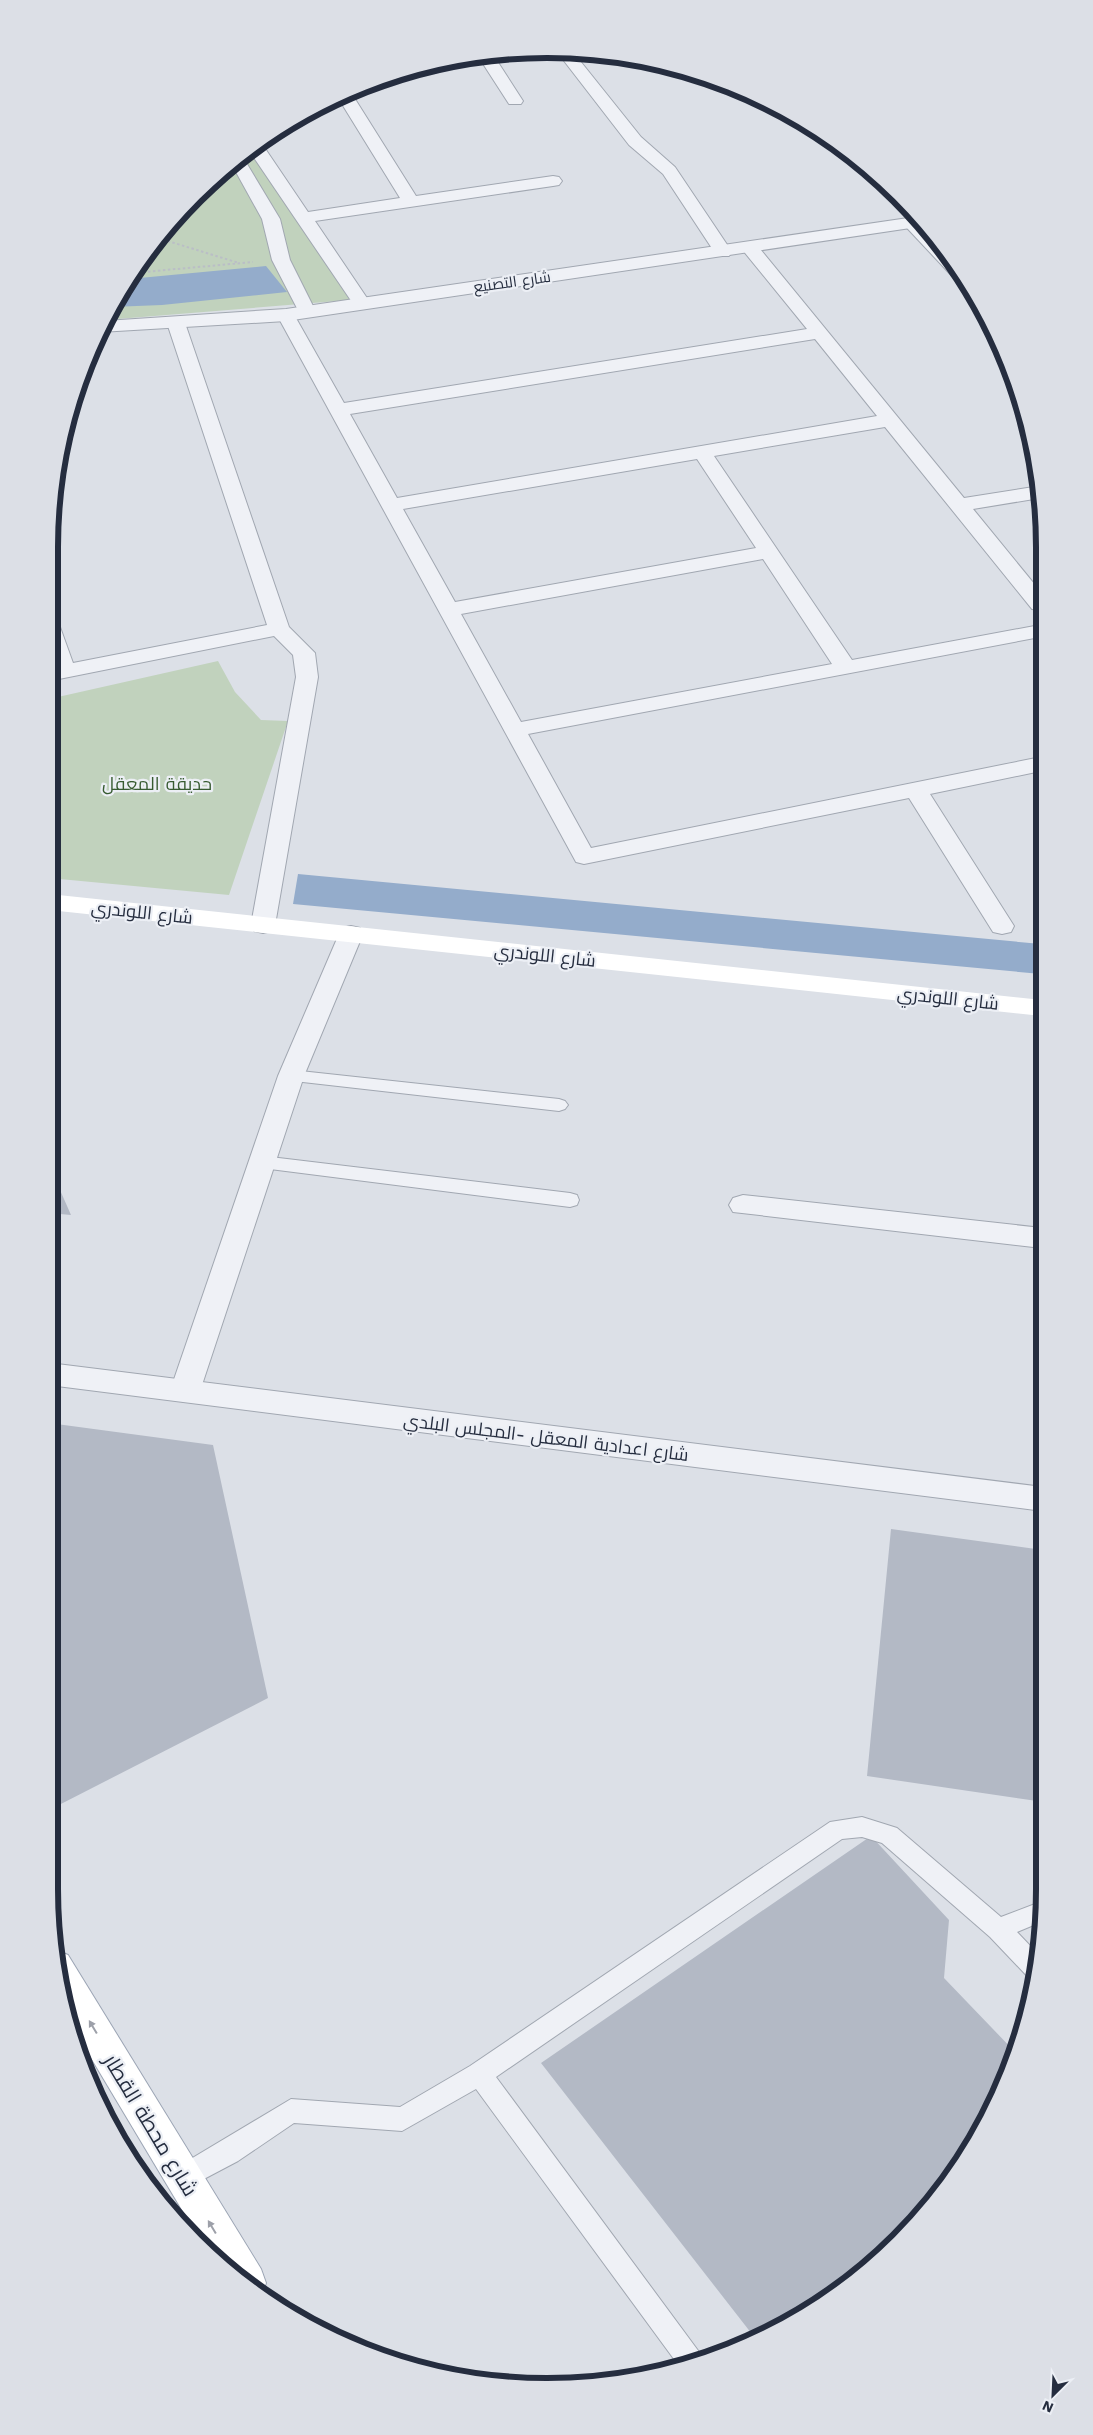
<svg xmlns="http://www.w3.org/2000/svg" width="1093" height="2435" font-family="'Work Sans',Cairo,sans-serif">
	<style>
		.green { fill: #c1d2bd }
		.water { fill: #94accb }
		.building { fill: #b3b9c5 }
		.lines { fill: none; stroke-linecap: round; stroke-linejoin: round }
		.service-casing { stroke: #a1a7b1; stroke-width: 2 }
		.minor-casing { stroke: #a1a7b1; stroke-width: 2 }
		.tertiary-casing { stroke: #a1a7b1; stroke-width: 2 }
		.primary-casing { stroke: #9ba4b4; stroke-width: 2 }
		.path { stroke: #babec6; stroke-width: 2; stroke-dasharray: 2.5 2.5; stroke-linecap: butt }
		.service { fill: #eff1f6; fill-rule: evenodd }
		.minor { fill: #eff1f6; fill-rule: evenodd }
		.tertiary { fill: #eff1f6; fill-rule: evenodd }
		.secondary { fill: #fff; fill-rule: evenodd }
		.primary { fill: #fff; fill-rule: evenodd }
		.oneway { fill: #9da0a9 }
		.labels { text-anchor: middle; dominant-baseline: central; stroke-width: 4.5; stroke-linejoin: round; paint-order: stroke }
		.far-street-label { font-size: 15px; fill: #252d3f; stroke: #eceff5 }
		.park-label { font-size: 18px; fill: #375b31; stroke: #eceff5 }
		.street-label { font-size: 18px; fill: #252d3f; stroke: #eceff5 }
		.near-street-label { font-size: 21px; fill: #252d3f; stroke: #eceff5 }
		.rim { fill: none; stroke: #252d3f; stroke-width: 6 }
	</style>
	<rect width="100%" height="100%" fill="#dce0e7"/>
	<!-- green -->
	<path class="green" d="M249,148l70,102 31,50 -245,20 11,-23 56,-79z
		M218,661l17,31 26,28 27,1 -59,174 -180,-17v-179z"/>
	<!-- water -->
	<path class="water" d="M266,266l21,26 -125,13 -51,2 18,-28z
		M298,874l743,70v30l-748,-70z"/>
	<!-- building -->
	<path class="building" d="M49,1165l22,50 -22,-2z
		M49,1423l164,22 55,253 -211,108 -8,-13z
		M891,1529l152,21 1,252 -177,-26z
		M871,1836l78,84 -5,58 72,75 -38,84 -57,79 -47,47 -79,57 -40,18 -214,-275z"/>
	<g class="lines">
		<defs>
			<path id="service" d="M291,1070l268,29 6,2 3,4 -3,4 -6,2 -274,-31 -3,-4 3,-4z
				M262,1156l308,37 7,2 2,5 -2,5 -7,2 -308,-39 -6,-1 -3,-5 3,-5z
				M862,1817l35,11 104,89 42,-16 -2,21 -24,10 21,22 -3,26 -7,-3 -38,-40 -108,-94 -20,-6 -20,2 -346,238 209,283 -26,6 -203,-277 -74,42 -108,-8 -56,38 -55,29 -9,-3 -4,-9 4,-9 117,-70 109,8 70,-41 360,-244z"/>
			<path id="minor" d="M561,51l12,1 68,85 34,30 57,85 -3,4h-12l-54,-82 -34,-29 -68,-88 -2,-3z
				M492,53l31,48 -2,3h-12l-31,-48z
				M350,91l66,105 137,-20 6,1 3,4 -3,4 -6,1 -238,35 56,83 -3,4h-12l-108,-159 12,-8 48,71 92,-14 -63,-102z
				M241,154l39,65 10,41 26,52 -3,4h-12l-29,-56 -10,-41 -31,-56z
				M913,219l5,1 24,24 19,33 -9,-1 -45,-48 -3,-4 3,-4z
				M750,243l6,1 208,254 76,-12v12l-67,11 67,82v19l-8,-1 -147,-182 -171,29 138,204 188,-35v12l-512,97 63,114 450,-91v14l-111,23 84,132 -3,6 -9,2 -9,-2 -84,-134 -325,66 -8,-2 -299,-547 3,-4h12l52,92 463,-74 -66,-81 3,-4zM815,339l62,77 -480,82 -47,-84zM697,459l59,89 -301,54 -52,-93zM763,559l69,105 -311,58 -60,-108z
				M176,317l7,2 2,4 104,304 26,26 3,24 -43,248 -3,6 -9,2 -9,-2 -3,-6 45,-248 -3,-22 -19,-19 -225,45v-14h3l-3,-11v-35l8,1 3,5 13,36 194,-38 -100,-302 2,-4z
				M351,926l9,2 3,6 -59,142 -104,315 -5,8 -10,3 -10,-3 -5,-8 108,-315 61,-142 3,-6z
				M743,1195l299,33v20l-309,-36 -4,-7 4,-7z"/>
			<path id="tertiary" d="M915,217l9,9 -638,95 -186,11 5,-11 181,-12z
				M49,1363l994,124v24l-994,-126z"/>
			<path id="primary" d="M55,1950l13,5 193,314 5,14 -4,11 -43,-31 -13,-13 -140,-234 -8,-31z"/>
		</defs>
		<!-- service casing -->
		<use href="#service" class="service-casing"/>
		<!-- minor casing -->
		<use href="#minor" class="minor-casing"/>
		<!-- tertiary casing -->
		<use href="#tertiary" class="tertiary-casing"/>
		<!-- primary casing -->
		<use href="#primary" class="primary-casing"/>
		<!-- path -->
		<path class="path" d="M158,238l81,25
			M133,273l120,-11"/>
		<!-- service -->
		<use href="#service" class="service"/>
		<!-- minor -->
		<use href="#minor" class="minor"/>
		<!-- tertiary -->
		<use href="#tertiary" class="tertiary"/>
		<!-- secondary -->
		<path class="secondary" d="M49,894l993,106v16l-993,-106z"/>
		<!-- primary -->
		<use href="#primary" class="primary"/>
	</g>
	<!-- one-way arrows -->
	<defs><path id="oneway-solid" d="M-6-.8H1V-3.2L6.5 0L1 3.2V.8H-6Z" transform="scale(1.25)"/></defs>
	<g class="oneway">
		<use href="#oneway-solid" transform="translate(93 2027) rotate(-121)"/>
		<use href="#oneway-solid" transform="translate(212 2227) rotate(-121)"/>
	</g>
	<g class="labels">
		<!-- far-street labels -->
		<g class="far-street-label">
			<text transform="translate(512 282) rotate(-8)">شارع التصنيع</text>
		</g>
		<!-- park labels -->
		<g class="park-label">
			<text x="157" y="783">حديقة المعقل</text>
		</g>
		<!-- street labels -->
		<g class="street-label">
			<text transform="translate(142 912) rotate(6)">شارع اللوندري</text>
			<text transform="translate(545 955) rotate(6)">شارع اللوندري</text>
			<text transform="translate(948 998) rotate(6)">شارع اللوندري</text>
			<text transform="translate(546 1437) rotate(7)">شارع اعدادية المعقل -المجلس البلدي</text>
		</g>
		<!-- near-street labels -->
		<g class="near-street-label">
			<text transform="translate(151 2125) rotate(59)">شارع محطة القطار</text>
		</g>
	</g>
	<!-- crop -->
	<path d="M0 0H1093V2435H0ZM547 58H547A489 489 0 0 1 1036 547V1889A489 489 0 0 1 547 2378H547A489 489 0 0 1 58 1889V547A489 489 0 0 1 547 58Z" fill="#dcdfe6" fill-rule="evenodd"/>
	<path class="rim" d="M547 58H547A489 489 0 0 1 1036 547V1889A489 489 0 0 1 547 2378H547A489 489 0 0 1 58 1889V547A489 489 0 0 1 547 58Z"/>
	<!-- north arrow -->
	<g transform="translate(1053 2395) rotate(204)" stroke="#eceff5" stroke-width="4" paint-order="stroke">
	<path d="M0-4L9 19L0 12L-9 19Z" fill="#252d3f"/>
	<text y="-8" font-size="14" font-weight="bold" text-anchor="middle" fill="#252d3f">N</text>
	</g>
</svg>
